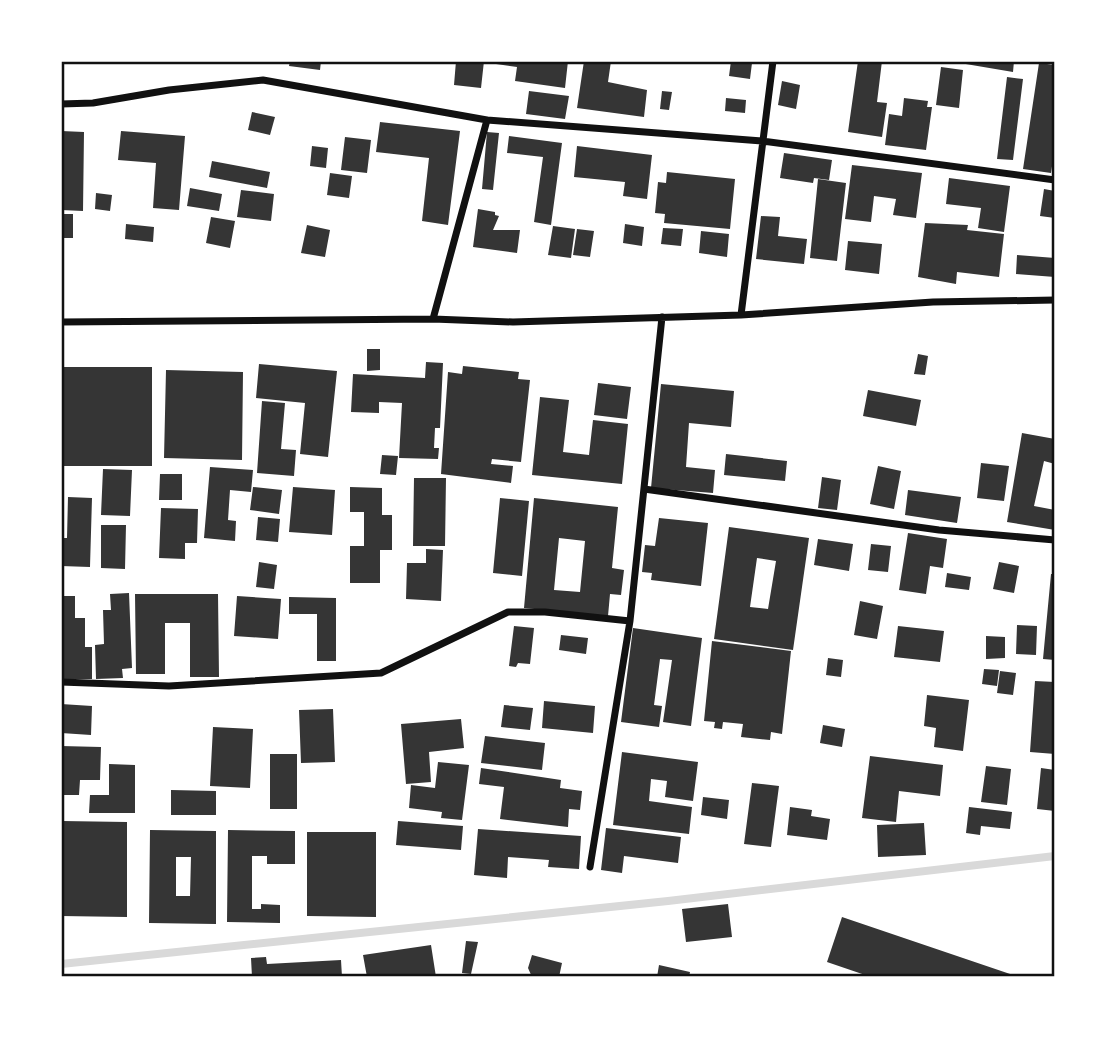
<svg xmlns="http://www.w3.org/2000/svg" width="1116" height="1038" font-family="Signika,sans-serif">
	<style>
		.lines { fill: none; stroke-linecap: round; stroke-linejoin: round }
		.stream { stroke: #d9d9d9; stroke-width: 8 }
		.building { fill: #353535; fill-rule: evenodd }
		.minor { stroke: #111; stroke-width: 7 }
		.neatline { fill: none; stroke: #111; stroke-width: 2.5 }
	</style>
	<rect width="100%" height="100%" fill="#fff"/>
	<g class="lines">
		<!-- stream -->
		<path class="stream" d="M61,964l607,-63 387,-45"/>
	</g>
	<!-- building -->
	<path class="building" d="M290,61h31l-1,9 -31,-4z
		M456,61h28l-3,27 -27,-3z
		M497,61h71l-3,27 -50,-7 2,-14 -21,-3z
		M584,61h27l-3,21 39,8 -3,27 -67,-9z
		M731,61l21,2 -2,16 -21,-3z
		M858,61h24l-5,41 10,1 -5,34 -34,-5z
		M948,61h66l-1,11z
		M1039,63l16,2v81l-4,27 -28,-4z
		M941,67l22,3 -4,38 -23,-3z
		M1007,77l16,2 -10,81 -16,-1z
		M782,81l18,4 -4,24 -18,-4z
		M529,91l40,5 -4,23 -39,-5z
		M662,91l10,1 -3,18 -9,-1z
		M726,98l20,2 -1,13 -20,-2z
		M904,98l24,3 -1,6h5l-6,43 -41,-5 4,-31 13,2z
		M252,112l23,5 -5,18 -22,-5z
		M380,122l80,9 -12,94 -26,-4 7,-63 -53,-6z
		M61,131l23,1 -1,79 -22,-1z
		M121,131l64,5 -6,74 -26,-2 3,-45 -38,-3z
		M487,132l12,1 -6,57 -11,-1z
		M509,136l53,7 -11,82 -17,-3 9,-65 -36,-4z
		M345,137l26,3 -4,33 -26,-3z
		M312,146l16,2 -2,20 -16,-2z
		M577,146l75,9 -5,44 -24,-3 2,-14 -51,-5z
		M784,153l48,7 -3,20 -15,-2 -1,5 -33,-5z
		M212,161l58,11 -3,16 -58,-11z
		M852,165l70,8 -6,45 -23,-3 3,-16 -22,-3 -3,26 -26,-3z
		M667,172l68,7 -5,50 -66,-6 1,-9 -10,-1 3,-31 8,1z
		M330,173l22,3 -3,22 -22,-3z
		M949,178l61,8 -6,46 -26,-4 3,-20 -35,-4z
		M818,179l28,4 -9,78 -27,-3z
		M190,188l32,6 -3,17 -32,-5z
		M1044,189l11,2v27l-15,-2z
		M241,190l33,4 -3,27 -34,-4z
		M96,193l16,2 -2,16 -15,-2z
		M478,209l17,3v3l4,1 -6,14h27l-3,23 -44,-6z
		M61,214h12v24h-12z
		M761,216l19,1 -2,19 29,3 -3,25 -48,-5z
		M211,217l24,4 -5,27 -24,-5z
		M925,223l43,2 -1,5 37,4 -5,43 -42,-5 -1,12 -38,-7z
		M126,224l28,3 -1,15 -28,-3z
		M625,224l19,3 -2,19 -19,-3z
		M307,225l23,5 -5,27 -24,-4z
		M553,226l22,3 -4,29 -23,-3z
		M663,228l20,1 -2,17 -20,-2z
		M577,229l17,2 -4,26 -17,-2z
		M701,231l28,3 -2,23 -28,-4z
		M848,241l34,3 -3,30 -34,-4z
		M1017,255l38,3v19l-39,-3z
		M367,349h13v21l-13,1z
		M918,354l10,2 -3,19 -11,-1z
		M426,362l17,1 -3,65h-5l-1,20h5l-1,11 -39,-1 3,-55 -23,-1v11l-28,-1 2,-38 72,4z
		M259,364l78,7 -9,86 -28,-3 5,-51 -49,-5z
		M463,366l56,6 -1,7 12,1 -9,82 -29,-3 -1,5 22,2 -2,17 -70,-9 7,-102 14,2z
		M61,367h91v99h-91z
		M166,370l77,2 -1,88 -78,-2z
		M598,383l33,4 -4,32 -33,-4z
		M661,384l73,7 -3,36 -42,-4 -3,44 29,3 -2,23 -62,-5z
		M868,390l53,10 -5,26 -53,-10z
		M540,397l29,3 -6,52 26,3 4,-35 35,4 -6,60 -90,-9z
		M262,401l23,2 -4,46 15,1 -2,26 -37,-3z
		M1022,433l33,6v25l-11,-3 -10,45 21,4v20l-48,-8z
		M726,454l61,7 -2,20 -61,-6z
		M382,455l16,1 -2,19 -16,-1z
		M981,463l28,3 -5,35 -27,-3z
		M878,466l23,5 -7,38 -24,-5z
		M210,467l43,3 -2,22 -21,-2 -2,30 8,1 -1,20 -31,-3z
		M103,469l29,1 -2,46 -29,-1z
		M160,474h22v26h-23z
		M822,477l19,3 -4,30 -19,-2z
		M414,478h32l-1,68h-32z
		M253,487l29,3 -3,24 -29,-4z
		M293,487l42,3 -3,45 -43,-3z
		M350,487l32,1v27h10v35h-12v33h-30v-37h14v-34h-14z
		M908,490l53,7 -4,26 -52,-8z
		M68,497l24,1 -2,69 -29,-1v-28h6z
		M500,498l29,3 -7,75 -29,-3z
		M534,498l84,9 -6,61 12,2 -3,25 -11,-1 -2,22 -84,-8zM559,538l26,3 -5,51 -26,-2z
		M161,508l37,1 -1,34h-12v16l-26,-1z
		M258,517l22,2 -2,23 -22,-2z
		M659,518l49,5 -7,63 -50,-6 1,-7 -10,-1 3,-27 10,1z
		M101,525h25l-1,44 -24,-1z
		M729,527l80,11 -16,112 -79,-11zM757,558l19,3 -8,48 -18,-2z
		M908,533l39,6 -4,29 -13,-2 -4,28 -27,-4z
		M818,539l35,5 -4,27 -35,-6z
		M871,544l20,2 -3,26 -20,-2z
		M426,549l17,1 -2,51 -35,-2 1,-36h19z
		M259,562l18,3 -3,24 -18,-2z
		M999,562l20,4 -5,27 -21,-4z
		M947,573l24,4 -2,13 -24,-3z
		M1051,574h4v86l-12,-1z
		M129,593l3,75 -10,1 1,9 -27,1 -1,-34 9,-1 -1,-34h8l-1,-16z
		M135,594h83l1,83h-29v-54h-25v51h-29z
		M61,596h14v22h10v29h7v32h-31z
		M237,596l44,3 -3,40 -44,-3z
		M289,597l47,1v63h-19v-47h-28z
		M860,601l23,5 -6,33 -23,-4z
		M1017,625l20,1 -1,29 -20,-1z
		M514,626l20,2 -4,36 -12,-1 -2,4 -7,-1z
		M898,626l46,5 -4,31 -46,-5z
		M633,628l69,10 -11,88 -28,-4 9,-62 -12,-1 -6,46 8,1 -3,21 -38,-5z
		M561,635l27,3 -2,16 -27,-4z
		M986,636l19,1v21l-19,1z
		M712,641l79,10 -9,83 -11,-2 -1,8 -29,-3 2,-13 -20,-2 -1,7 -8,-1 1,-6 -11,-1z
		M828,658l15,2 -2,17 -15,-2z
		M984,669l15,1 -2,16 -15,-2z
		M1000,671l16,2 -3,22 -16,-2z
		M1035,681l20,1v72l-25,-2z
		M927,695l42,5 -6,51 -29,-4 2,-19 -12,-2z
		M544,701l51,5 -2,27 -51,-5z
		M61,704l31,2 -1,29 -30,-2z
		M504,705l29,3 -3,22 -29,-3z
		M333,709l2,53 -34,1 -2,-53z
		M461,719l3,29 -35,4 2,30 -25,2 -5,-60z
		M823,725l22,4 -3,18 -22,-4z
		M213,727l40,2 -3,59 -40,-2z
		M485,736l60,7 -3,27 -61,-7z
		M61,746l40,1 -1,33h-20l-1,15h-18z
		M622,752l76,10 -5,39 -28,-4 2,-16 -16,-2 -2,22 43,6 -3,27 -76,-9z
		M270,754h27v55h-27z
		M870,756l73,9 -3,31 -41,-5 -3,31 -34,-4z
		M438,762l31,3 -7,55 -21,-2 1,-6 -33,-4 2,-23 24,3z
		M109,764l26,1v48h-46l1,-18h19z
		M986,766l25,3 -4,36 -26,-3z
		M481,768l80,12 -1,8 22,3 -2,19 -11,-1 -1,18 -68,-8 4,-32 -25,-3z
		M1041,768l14,2v41l-18,-2z
		M752,783l27,3 -8,61 -27,-3z
		M171,790l45,1v24h-45z
		M703,797l26,3 -2,19 -26,-4z
		M790,807l22,3 -1,6 19,3 -3,21 -40,-5z
		M969,807l43,5 -2,17 -29,-3 -1,9 -14,-2z
		M62,821l65,1v95l-66,-1z
		M398,821l65,5 -2,24 -65,-5z
		M924,823l2,32 -48,2 -1,-32z
		M606,828l75,9 -3,26 -54,-7 -2,17 -21,-3z
		M478,829l103,7 -2,33 -31,-2 1,-7 -41,-3 -1,21 -33,-3z
		M150,830l66,1v93l-67,-1zM176,857h15l-1,39h-14z
		M228,830l67,1v33h-28v-8h-15v53h9v-5l19,1v18l-53,-1z
		M307,832h69v85l-69,-1z
		M728,904l4,33 -46,5 -4,-33z
		M842,917l174,59v1h-145l-44,-15z
		M466,941l12,1 -7,32 -9,-1z
		M431,945l5,32h-69l-4,-22z
		M532,955l30,8 -3,14h-27l-4,-9z
		M266,957l1,7 74,-4 1,17h-90l-1,-19z
		M659,965l31,7 -1,5h-32z"/>
	<g class="lines">
		<!-- minor -->
		<path class="minor" d="M61,104l32,-1 76,-13 94,-10 224,40 275,21 293,39
			M741,315l32,-254
			M433,319l54,-199
			M61,322l372,-3 80,3 228,-7 192,-13 122,-2
			M644,489l295,41 116,10
			M61,682l108,4 212,-13 127,-61h37l85,9
			M590,867l40,-246 32,-304"/>
	</g>
	<!-- border -->
	<rect width="1116" height="1038" fill="none" stroke="#ffffff" stroke-width="126"/>
	<rect x="63" y="63" width="990" height="912" class="neatline"/>
</svg>
